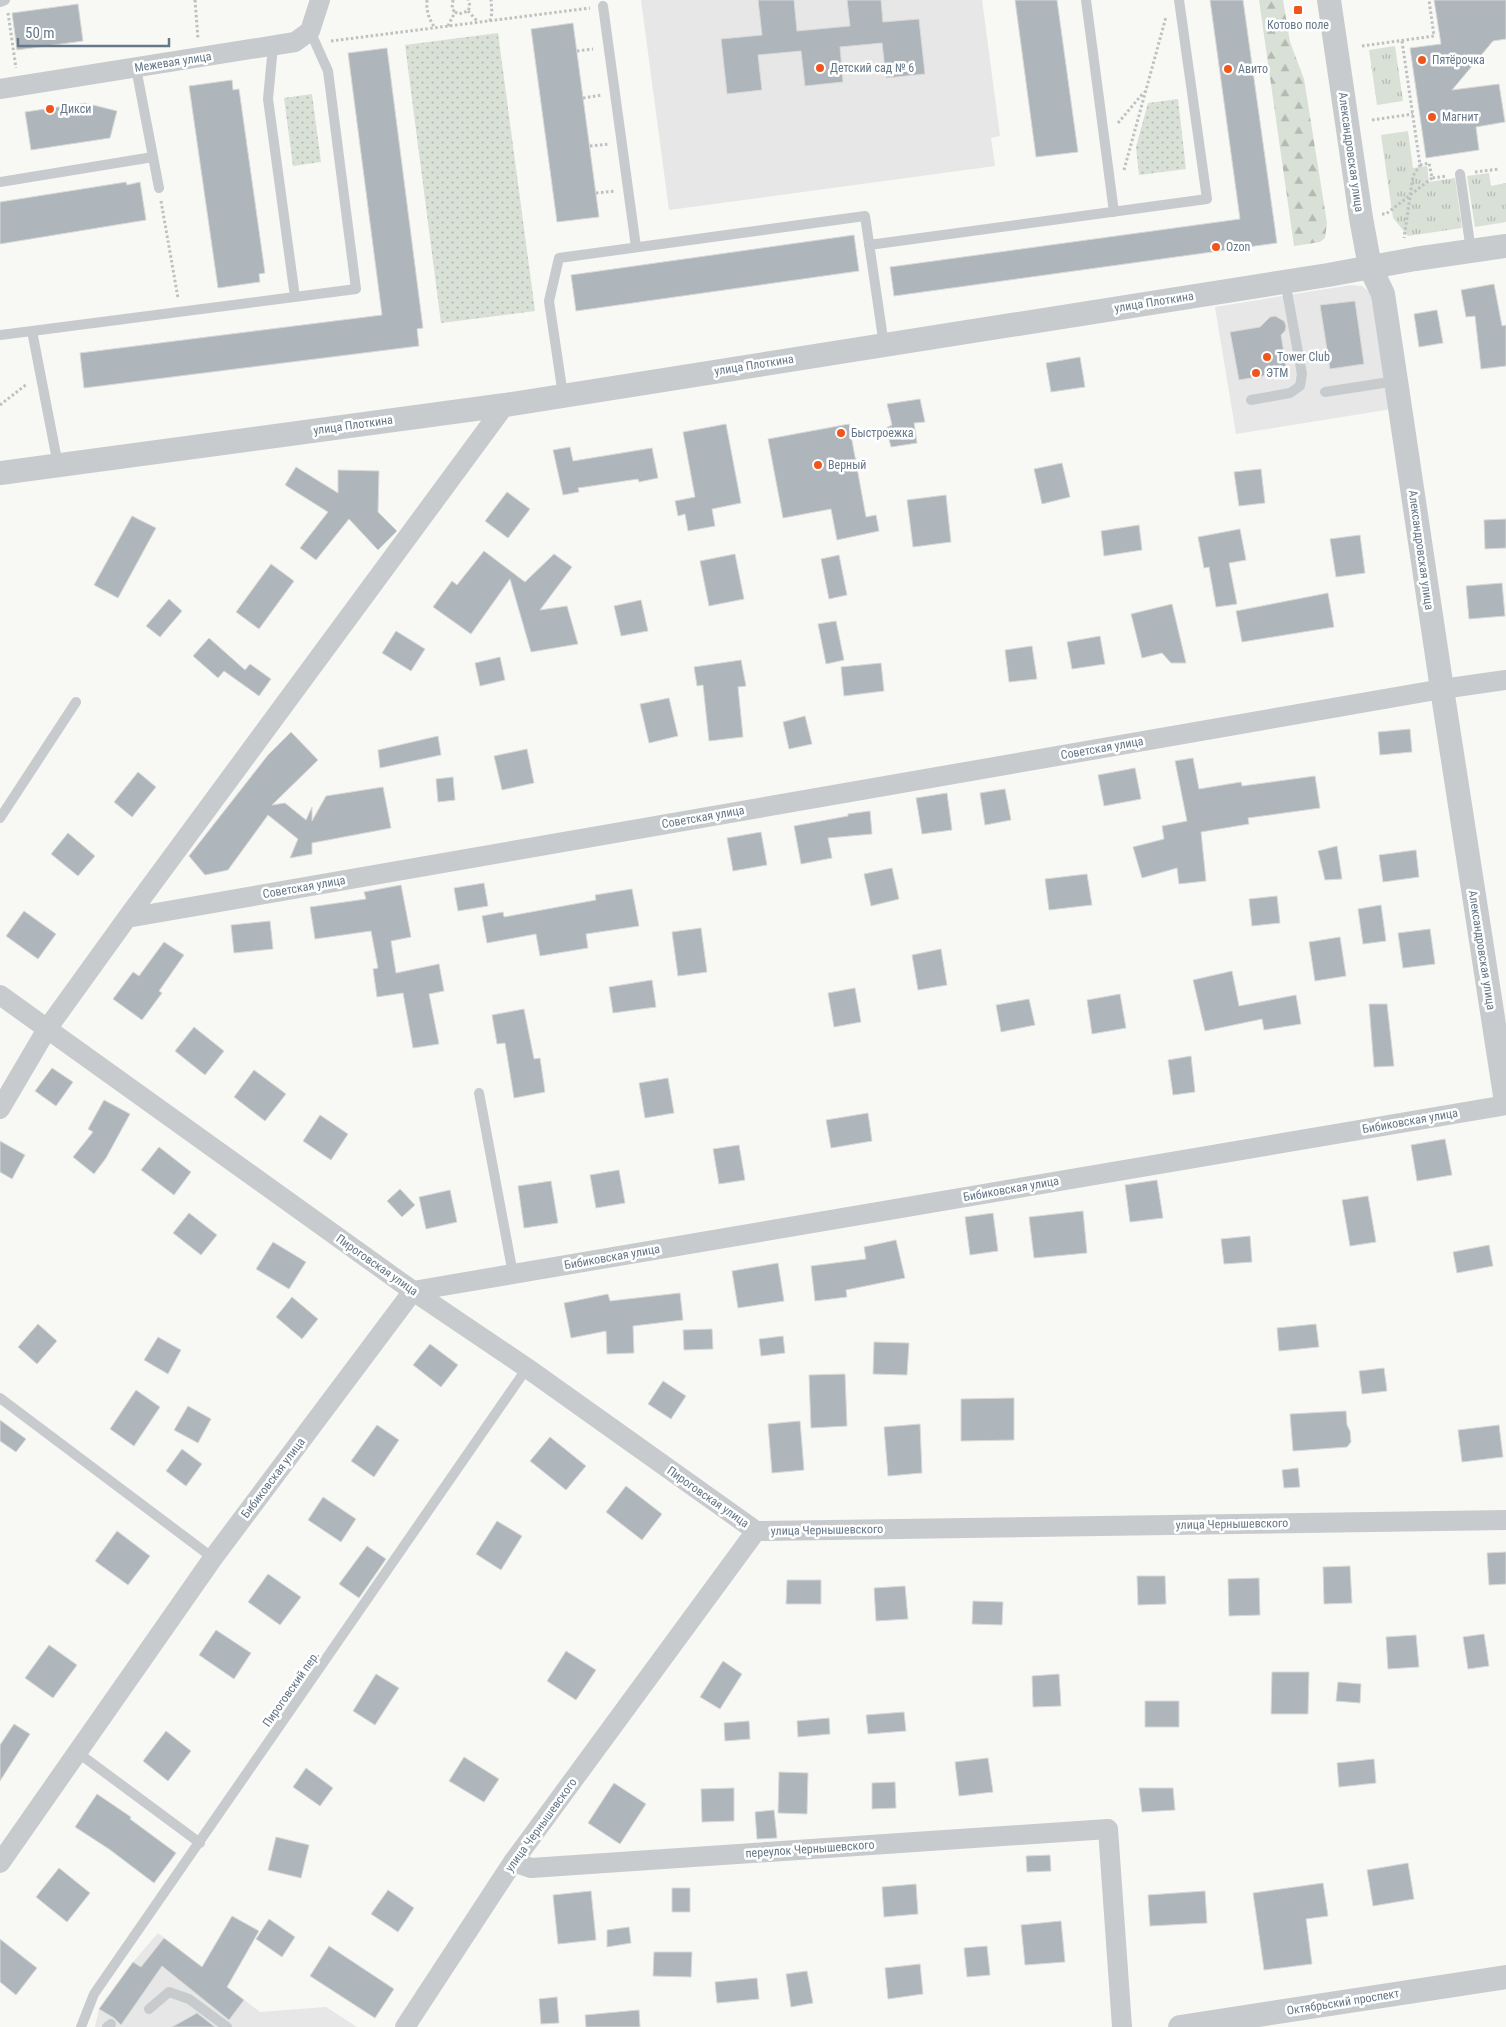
<svg xmlns="http://www.w3.org/2000/svg" width="1506" height="2027" font-family="'Roboto Condensed',sans-serif">
	<style>
		.built { fill: #e6e7e6 }
		.grass { fill: url(#grass-tufts) }
		.forest { fill: url(#forest-firs) }
		.park { fill: url(#park-dots) }
		.building { fill: #aeb6bc; stroke: #d9dad7 }
		.lines { fill: none; stroke-linecap: round; stroke-linejoin: round }
		.path { stroke: #bec1c3; stroke-width: 3; stroke-dasharray: 2.5 2.5; stroke-linecap: butt }
		.service { stroke: #c7cbce; stroke-width: 10 }
		.minor { stroke: #c7cbce; stroke-width: 20 }
		.tertiary { stroke: #c7cbce; stroke-width: 24 }
		.poi-dot { fill: #f0551d; stroke: #fff; stroke-width: 2 }
		.labels { text-anchor: middle; dominant-baseline: central; stroke-width: 5; stroke-linejoin: round; paint-order: stroke }
		.poi-label { font-size: 12px; fill: #657788; stroke: #fff; text-anchor: start }
		.street-label { font-size: 12px; fill: #657788; stroke: #fff }
	</style>
	<defs>
		<pattern id="grass-tufts" width="24" height="20" patternUnits="userSpaceOnUse" patternTransform="scale(1.25)"><rect width="24" height="20" fill="#d9e0d5"/><path d="M3 7l-1-3M5 7V3M7 7l1-3M15 17l-1-3M17 17v-4M19 17l1-3" fill="none" stroke="#b4bab3"/></pattern>
		<pattern id="forest-firs" width="22" height="20" patternUnits="userSpaceOnUse" patternTransform="scale(1.25)"><rect width="22" height="20" fill="#d9e0d5"/><path d="M5 1l3.5 6h-7zM16 11l3.5 6h-7z" fill="#b4bab3"/></pattern>
		<pattern id="park-dots" width="8" height="8" patternUnits="userSpaceOnUse" patternTransform="scale(1.25)"><rect width="8" height="8" fill="#d9e0d5"/><path d="M2 2h.1M6 6h.1" fill="none" stroke="#b4bab3" stroke-width="1.8" stroke-linecap="round"/></pattern>
	</defs>
	<rect width="100%" height="100%" fill="#f8f8f5"/>
	<!-- built -->
	<path class="built" d="M641,0h341l18,136 -9,2 4,28 -326,44z
		M1351,285l11,1 9,7 21,116 -156,25 -21,-127z
		M158,1933l102,79 66,-5 31,20h-262l4,-18 34,-47z"/>
	<!-- grass -->
	<path class="grass" d="M1395,46l8,55 -26,4 -8,-55z
		M1408,131l5,37 14,-2 2,16 26,-4 7,50 -54,8 -15,-18 -12,-83z
		M1489,173l2,13 15,-3v39l-31,5 -8,-51z"/>
	<!-- forest -->
	<path class="forest" d="M1259,0h24l7,42 14,37 23,144 -2,15 -5,4 -26,4z"/>
	<!-- park -->
	<path class="park" d="M498,33l37,278 -94,12 -36,-278z
		M312,94l9,68 -28,4 -9,-68z
		M1178,99l8,70 -47,6 -3,-28 12,-44z"/>
	<!-- building -->
	<path class="building" d="M758,0h36l3,31 53,-5 -3,-26h34l2,22 36,-3 6,55 -39,4 -4,-35 -42,4 3,35 -38,4 -4,-35 -43,4 4,35 -35,4 -6,-55 41,-4z
		M1015,0h42l21,152 -42,5z
		M1210,0h33l34,243 -383,53 -4,-29 350,-48z
		M1434,0h72v39l-13,2 -41,49 47,-6 6,38 -29,5 3,23 -53,8 -16,-110 31,-4z
		M78,4l5,37 -66,9 -5,-37z
		M573,23l26,194 -42,5 -26,-193z
		M387,48l36,280 -6,1 2,17 -335,42 -4,-35 302,-38 -34,-262z
		M232,80l1,10 6,-1 26,184 -6,1 1,8 -42,6 -29,-202z
		M85,103l32,8 -7,27 -79,12 -6,-38z
		M126,182l1,3 13,-3 6,38 -146,24v-42z
		M854,235l5,36 -283,40 -5,-36z
		M1494,284l8,42 4,-1v41l-25,3 -6,-53 -9,1 -5,-27z
		M1355,301l9,63 -34,5 -10,-64z
		M1437,310l6,33 -24,4 -5,-33z
		M1275,316l9,5 2,5 -1,5 -4,4 6,37 -48,8 -9,-48 30,-5 10,-10z
		M1080,357l5,30 -34,5 -5,-29z
		M920,399l5,23 -11,1 3,20 -26,4 -5,-19 6,-3 -5,-21z
		M726,424l15,79 -29,6 3,17 -27,5 -3,-17 -7,2 -3,-15 20,-4 -12,-65z
		M849,424l17,93 10,-2 3,16 -42,9 -6,-31 -48,9 -15,-79z
		M570,447l3,14 79,-13 6,30 -19,4 -1,-3 -60,9 1,4 -16,3 -10,-45z
		M1062,463l8,34 -28,7 -8,-35z
		M296,467l42,26v-23l41,1 -1,41 19,19 -19,19 -29,-31 -33,41 -16,-12 28,-36 -43,-27z
		M1261,469l4,34 -26,3 -5,-34z
		M507,492l23,17 -22,29 -23,-17z
		M946,495l5,47 -38,5 -6,-47z
		M132,516l24,12 -38,70 -24,-13z
		M1506,519v29l-21,1 -1,-29z
		M1139,525l3,25 -38,6 -3,-25z
		M1240,529l6,31 -17,3 8,41 -21,3 -7,-40 -5,1 -6,-31z
		M1360,535l5,38 -29,4 -6,-38z
		M484,551l41,31 29,-28 18,13 -32,43 27,-4 11,38 -47,8 -21,-73 -39,55 -38,-27 19,-26 5,4z
		M735,554l9,45 -35,7 -9,-45z
		M839,555l8,40 -18,4 -8,-40z
		M271,564l23,17 -35,48 -23,-17z
		M1502,583l3,33 -36,3 -3,-33z
		M1328,593l6,34 -92,15 -6,-31z
		M169,599l13,12 -22,26 -14,-11z
		M641,600l7,31 -27,5 -7,-30z
		M1172,604l14,59h-15l-9,-10 -20,5 -11,-44z
		M836,621l8,39 -18,4 -8,-40z
		M396,631l29,18 -14,22 -29,-18z
		M1100,636l5,28 -33,5 -5,-27z
		M209,638l36,32 5,-6 21,15 -12,17 -35,-25 -6,7 -25,-22z
		M1032,646l5,33 -28,3 -4,-32z
		M500,657l5,23 -25,6 -5,-23z
		M741,660l5,26 -8,1 5,50 -34,4 -6,-56 -6,1 -3,-19z
		M881,663l3,28 -40,5 -3,-29z
		M669,698l9,38 -29,7 -9,-39z
		M805,716l7,28 -23,5 -6,-27z
		M1410,729l2,23 -32,3 -2,-23z
		M291,732l27,28 -46,45 13,-2 21,17 6,-13v14l14,-25 57,-9 8,41 -79,15v11l-22,4 8,-19 -30,-24 -40,55 -23,5 -16,-19 79,-101z
		M438,736l3,19 -61,13 -2,-18z
		M527,749l7,34 -32,7 -8,-34z
		M1193,758l6,31 42,-7 1,4 73,-10 5,32 -72,10 1,6 -48,8 5,49 -27,3 -2,-16 -35,10 -9,-31 31,-8 -2,-13 25,-5 -12,-60z
		M1135,768l6,31 -37,7 -6,-31z
		M138,772l18,15 -24,30 -18,-15z
		M453,777l2,23 -17,2 -2,-23z
		M1005,789l6,31 -26,5 -5,-32z
		M947,793l5,37 -30,4 -6,-36z
		M870,811l2,23 -44,4 4,20 -31,6 -7,-38 54,-10v-2z
		M761,832l6,33 -34,6 -6,-33z
		M68,833l27,23 -17,20 -27,-22z
		M1337,846l5,33 -17,1 -7,-29z
		M1416,850l3,27 -36,5 -4,-27z
		M892,868l7,31 -28,7 -7,-32z
		M1087,874l5,31 -43,5 -4,-31z
		M484,883l4,23 -30,5 -4,-23z
		M401,885l10,52 -20,4 5,32 43,-9 5,27 -15,3 10,50 -26,4 -10,-55 -26,4 -4,-28 5,-1 -7,-37 -56,8 -5,-32 56,-8 -2,-7z
		M632,889l7,37 -53,8 2,14 -48,8 -4,-22 -49,9 -5,-27 21,-4 1,5 92,-17 -1,-5z
		M1277,896l3,27 -28,3 -3,-27z
		M1381,905l5,36 -23,3 -5,-35z
		M24,911l32,23 -18,25 -32,-23z
		M270,921l3,28 -39,4 -3,-28z
		M701,928l6,44 -29,4 -6,-44z
		M1430,929l5,35 -32,4 -5,-35z
		M1340,937l6,39 -31,5 -6,-39z
		M164,942l20,13 -25,36 3,2 -20,27 -29,-21 20,-27 6,4z
		M941,949l6,36 -29,5 -6,-35z
		M1232,971l7,35 57,-11 5,29 -37,6 -2,-11 -57,12 -12,-51z
		M652,980l4,27 -43,6 -4,-26z
		M855,988l6,34 -27,5 -6,-34z
		M1120,994l6,34 -34,6 -5,-34z
		M1029,999l6,26 -34,7 -5,-27z
		M1369,1004h18l7,62 -20,1z
		M524,1009l10,50 6,-1 5,34 -31,6 -9,-55 -8,1 -5,-29z
		M194,1027l30,24 -19,24 -30,-24z
		M1191,1056l4,36 -22,3 -5,-35z
		M52,1068l21,14 -17,24 -21,-15z
		M254,1070l32,24 -21,27 -31,-24z
		M668,1078l6,35 -29,5 -6,-35z
		M104,1100l26,14 -24,44 -12,16 -21,-17 20,-25 -5,-3z
		M868,1113l4,28 -41,7 -5,-28z
		M320,1115l28,19 -17,26 -28,-19z
		M1445,1139l7,36 -35,6 -6,-36z
		M0,1141l25,14 -13,24 -12,-7z
		M739,1145l6,35 -26,4 -6,-35z
		M159,1147l32,25 -17,23 -33,-25z
		M619,1170l6,33 -29,5 -6,-33z
		M1157,1180l6,38 -33,4 -5,-37z
		M551,1181l7,42 -34,5 -6,-42z
		M400,1189l15,16 -13,12 -15,-16z
		M450,1190l7,32 -31,7 -7,-32z
		M1368,1196l8,46 -26,4 -8,-46z
		M1083,1211l4,42 -53,5 -5,-41z
		M189,1213l28,22 -16,20 -28,-22z
		M993,1213l5,38 -28,4 -5,-38z
		M1250,1236l2,26 -28,2 -3,-25z
		M896,1240l9,38 -59,12 1,7 -32,4 -4,-35 55,-7 -2,-12z
		M273,1242l33,20 -17,27 -33,-20z
		M1489,1245l4,21 -36,7 -4,-21z
		M778,1263l6,38 -46,7 -6,-37z
		M680,1293l3,27 -50,6 1,27 -27,1 -1,-23 -35,7 -7,-35 44,-9 2,7z
		M292,1297l26,22 -16,20 -26,-22z
		M38,1324l19,17 -20,23 -19,-17z
		M1316,1324l3,23 -40,4 -2,-23z
		M712,1329l1,20 -29,1 -1,-20z
		M783,1336l2,17 -24,3 -2,-17z
		M158,1337l23,13 -13,24 -24,-14z
		M874,1342l35,1 -2,32 -34,-1z
		M430,1344l28,21 -17,22 -28,-22z
		M1384,1368l3,23 -25,3 -3,-23z
		M845,1374l2,52 -36,2 -2,-53z
		M663,1381l23,15 -15,23 -23,-15z
		M136,1390l24,17 -26,39 -24,-17z
		M1014,1398v42l-53,1v-42z
		M188,1406l23,13 -13,24 -24,-13z
		M1346,1411l1,14 3,6 1,11 -4,5 -54,4 -3,-37z
		M0,1420l26,19 -10,13 -16,-11z
		M800,1421l4,49 -32,3 -4,-49z
		M920,1424l2,49 -34,3 -4,-49z
		M377,1425l22,15 -25,37 -23,-16z
		M1499,1425l4,32 -41,5 -4,-32z
		M550,1437l36,29 -20,24 -36,-29z
		M182,1449l20,15 -16,22 -20,-15z
		M1298,1468l2,19 -16,1 -2,-18z
		M626,1486l36,28 -20,26 -36,-28z
		M323,1497l33,22 -15,23 -33,-22z
		M497,1521l25,15 -21,34 -25,-16z
		M117,1531l33,25 -22,29 -33,-24z
		M367,1546l19,13 -27,39 -20,-14z
		M1506,1552v32l-17,1 -2,-32z
		M1350,1566l2,37 -28,1 -1,-37z
		M268,1574l33,23 -21,28 -32,-23z
		M1137,1576h28l1,28 -28,1z
		M1259,1578l1,37 -31,1 -1,-37z
		M787,1580h34v24h-35z
		M905,1586l3,33 -32,2 -2,-33z
		M973,1601l30,1 -1,23 -30,-1z
		M216,1630l35,23 -17,26 -35,-24z
		M1484,1634l5,32 -21,3 -5,-32z
		M1416,1635l3,32 -31,2 -2,-32z
		M49,1645l28,20 -24,33 -28,-20z
		M566,1651l30,19 -20,30 -29,-19z
		M723,1661l19,13 -22,35 -20,-12z
		M1272,1672h37l-1,42h-37z
		M376,1674l23,14 -24,37 -22,-14z
		M1059,1674l2,32 -28,1 -1,-31z
		M1338,1682l23,2 -1,19 -24,-2z
		M1145,1701h34v26h-34z
		M904,1712l2,19 -38,3 -2,-19z
		M829,1718l1,16 -32,3 -1,-16z
		M749,1721l1,18 -25,2 -1,-18z
		M14,1724l16,10 -30,47v-36z
		M166,1731l25,20 -23,30 -25,-20z
		M464,1757l35,22 -15,23 -35,-21z
		M988,1758l5,34 -34,4 -4,-34z
		M1374,1759l2,24 -37,4 -2,-24z
		M306,1768l27,20 -13,18 -27,-19z
		M779,1772l29,1 -1,41 -29,-1z
		M895,1782l1,26 -24,1v-26z
		M614,1783l32,21 -26,40 -32,-21z
		M734,1788v33l-32,1 -1,-33z
		M1139,1788h34l2,22 -33,2z
		M97,1794l34,23 -1,2 46,34 -22,30 -45,-34 -34,-22z
		M774,1810l3,28 -20,1 -2,-27z
		M276,1837l33,8 -8,33 -33,-8z
		M1050,1855l1,16 -24,1 -1,-16z
		M1408,1863l6,36 -41,7 -6,-36z
		M59,1868l31,25 -23,29 -31,-25z
		M1323,1883l5,33 -22,3 6,45 -48,6 -11,-77z
		M916,1884l2,30 -34,3 -2,-30z
		M672,1888h18v24h-18z
		M388,1890l26,18 -16,24 -27,-18z
		M591,1891l5,49 -38,4 -5,-49z
		M1205,1891l2,32 -57,3 -2,-31z
		M232,1916l27,15 -32,56 17,13 -15,20 -67,-54 -41,59 -7,-7 -15,-9 34,-47 8,5 23,-29 38,29z
		M269,1919l26,18 -13,20 -26,-18z
		M1061,1921l4,41 -40,3 -4,-40z
		M629,1927l2,16 -24,4v-17z
		M0,1939l37,29 -21,27 -16,-13z
		M329,1946l65,43 -19,29 -65,-42z
		M987,1946l3,29 -23,2 -3,-29z
		M654,1952h38l-1,25 -38,-1z
		M920,1964l3,30 -35,5 -3,-31z
		M807,1971l6,32 -22,4 -5,-33z
		M757,1978l2,21 -42,4 -2,-21z
		M557,1997l2,26 -18,1 -2,-25z
		M639,2010l1,17h-54l-1,-12z
		M197,2013l18,14h-43z"/>
	<g class="lines">
		<!-- path -->
		<path class="path" d="M195,0l3,39
			M427,0c-1,11 2,19 8,28
			M453,0l-1,9 3,3
			M468,11l10,11
			M455,12l4,2 9,-3 2,-5 -2,-6
			M8,13l8,55
			M490,21l2,-8 -1,-13
			M448,26l7,-14
			M331,41l259,-33
			M1402,41l18,124 -7,11 -9,62
			M1362,46l72,-10 -5,-36
			M577,51l16,-2
			M583,98l19,-3
			M1372,120l41,-6
			M1118,123l26,-31
			M590,146l19,-2
			M1420,165l9,-2 3,15 15,-2
			M1124,170l42,-153
			M1475,172l24,-3
			M596,193l19,-2
			M161,201l17,97
			M1382,214h4l46,-36
			M0,405l27,-21"/>
		<!-- service -->
		<path class="service" d="M1086,0l28,212
			M0,2l5,-2
			M603,6l33,241
			M273,46l-5,53 27,198
			M136,68l23,120
			M1460,174l11,77
			M0,182l153,-25
			M869,245l338,-46 -28,-199
			M0,335l32,-4
			M1325,392l71,-11
			M563,395l-14,-94 10,-43 306,-42 19,129
			M1251,400l39,-7 10,-7 2,-12 -17,-93
			M58,465l-26,-134 324,-42 -28,-218 -18,-40
			M0,818l76,-116
			M479,1093l34,181
			M0,1398l213,160
			M77,1752l123,91
			M149,2009l20,-17 20,7 38,28
			M81,2027l13,-33 433,-626
			M107,2027l4,-3"/>
		<!-- minor -->
		<path class="minor" d="M0,89l295,-47 15,-11 10,-31
			M127,918l1315,-229 64,-9
			M0,995l413,296 114,77 229,163
			M0,1109l47,-80 80,-111 378,-513
			M513,1862l18,6 577,-39 14,198
			M0,1863l213,-305 200,-267 1093,-186
			M405,2027l108,-165 243,-331 750,-11"/>
		<!-- tertiary -->
		<path class="tertiary" d="M1329,0l32,218 9,49 13,27 59,395 64,413
			M0,473l505,-68 823,-130 87,-16 91,-13
			M1180,2027l326,-50"/>
	</g>
	<!-- markers -->
	<g class="poi-dot">
		<rect x="1293" y="5" width="10" height="10" rx="2.5"/>
		<circle cx="1422" cy="60" r="5"/>
		<circle cx="820" cy="68" r="5"/>
		<circle cx="1228" cy="69" r="5"/>
		<circle cx="50" cy="109" r="5"/>
		<circle cx="1432" cy="117" r="5"/>
		<circle cx="1216" cy="247" r="5"/>
		<circle cx="1267" cy="357" r="5"/>
		<circle cx="1256" cy="373" r="5"/>
		<circle cx="841" cy="433" r="5"/>
		<circle cx="818" cy="465" r="5"/>
	</g>
	<g class="labels">
		<!-- poi labels -->
		<g class="poi-label">
			<text x="1298" y="25" text-anchor="middle">Котово поле</text>
			<text x="1432" y="60">Пятёрочка</text>
			<text x="830" y="68">Детский сад № 6</text>
			<text x="1238" y="69">Авито</text>
			<text x="60" y="109">Дикси</text>
			<text x="1442" y="117">Магнит</text>
			<text x="1226" y="247">Ozon</text>
			<text x="1277" y="357">Tower Club</text>
			<text x="1266" y="373">ЭТМ</text>
			<text x="851" y="433">Быстроежка</text>
			<text x="828" y="465">Верный</text>
		</g>
		<!-- street labels -->
		<g class="street-label">
			<text transform="translate(173 62) rotate(-9)">Межевая улица</text>
			<text transform="translate(1351 152) rotate(82)">Александровская улица</text>
			<text transform="translate(1154 302) rotate(-9)">улица Плоткина</text>
			<text transform="translate(754 365) rotate(-9)">улица Плоткина</text>
			<text transform="translate(353 425) rotate(-8)">улица Плоткина</text>
			<text transform="translate(1421 550) rotate(82)">Александровская улица</text>
			<text transform="translate(1102 748) rotate(-10)">Советская улица</text>
			<text transform="translate(703 817) rotate(-10)">Советская улица</text>
			<text transform="translate(304 887) rotate(-10)">Советская улица</text>
			<text transform="translate(1482 950) rotate(81)">Александровская улица</text>
			<text transform="translate(1410 1121) rotate(-10)">Бибиковская улица</text>
			<text transform="translate(1011 1189) rotate(-10)">Бибиковская улица</text>
			<text transform="translate(612 1257) rotate(-10)">Бибиковская улица</text>
			<text transform="translate(377 1265) rotate(35)">Пироговская улица</text>
			<text transform="translate(273 1478) rotate(-53)">Бибиковская улица</text>
			<text transform="translate(708 1497) rotate(35)">Пироговская улица</text>
			<text transform="translate(1232 1524) rotate(-1)">улица Чернышевского</text>
			<text transform="translate(827 1530) rotate(-1)">улица Чернышевского</text>
			<text transform="translate(291 1689) rotate(-55)">Пироговский пер.</text>
			<text transform="translate(541 1825) rotate(-54)">улица Чернышевского</text>
			<text transform="translate(810 1849) rotate(-4)">переулок Чернышевского</text>
			<text transform="translate(1343 2002) rotate(-9)">Октябрьский проспект</text>
		</g>
	</g>
	<!-- scale -->
	<path d="M18 38v8h151v-8" fill="none" stroke="#657788" stroke-width="2.5"/>
	<text x="25" y="38" font-size="15" fill="#657788" stroke="#ffffff" stroke-width="4" paint-order="stroke">50 m</text>
</svg>
